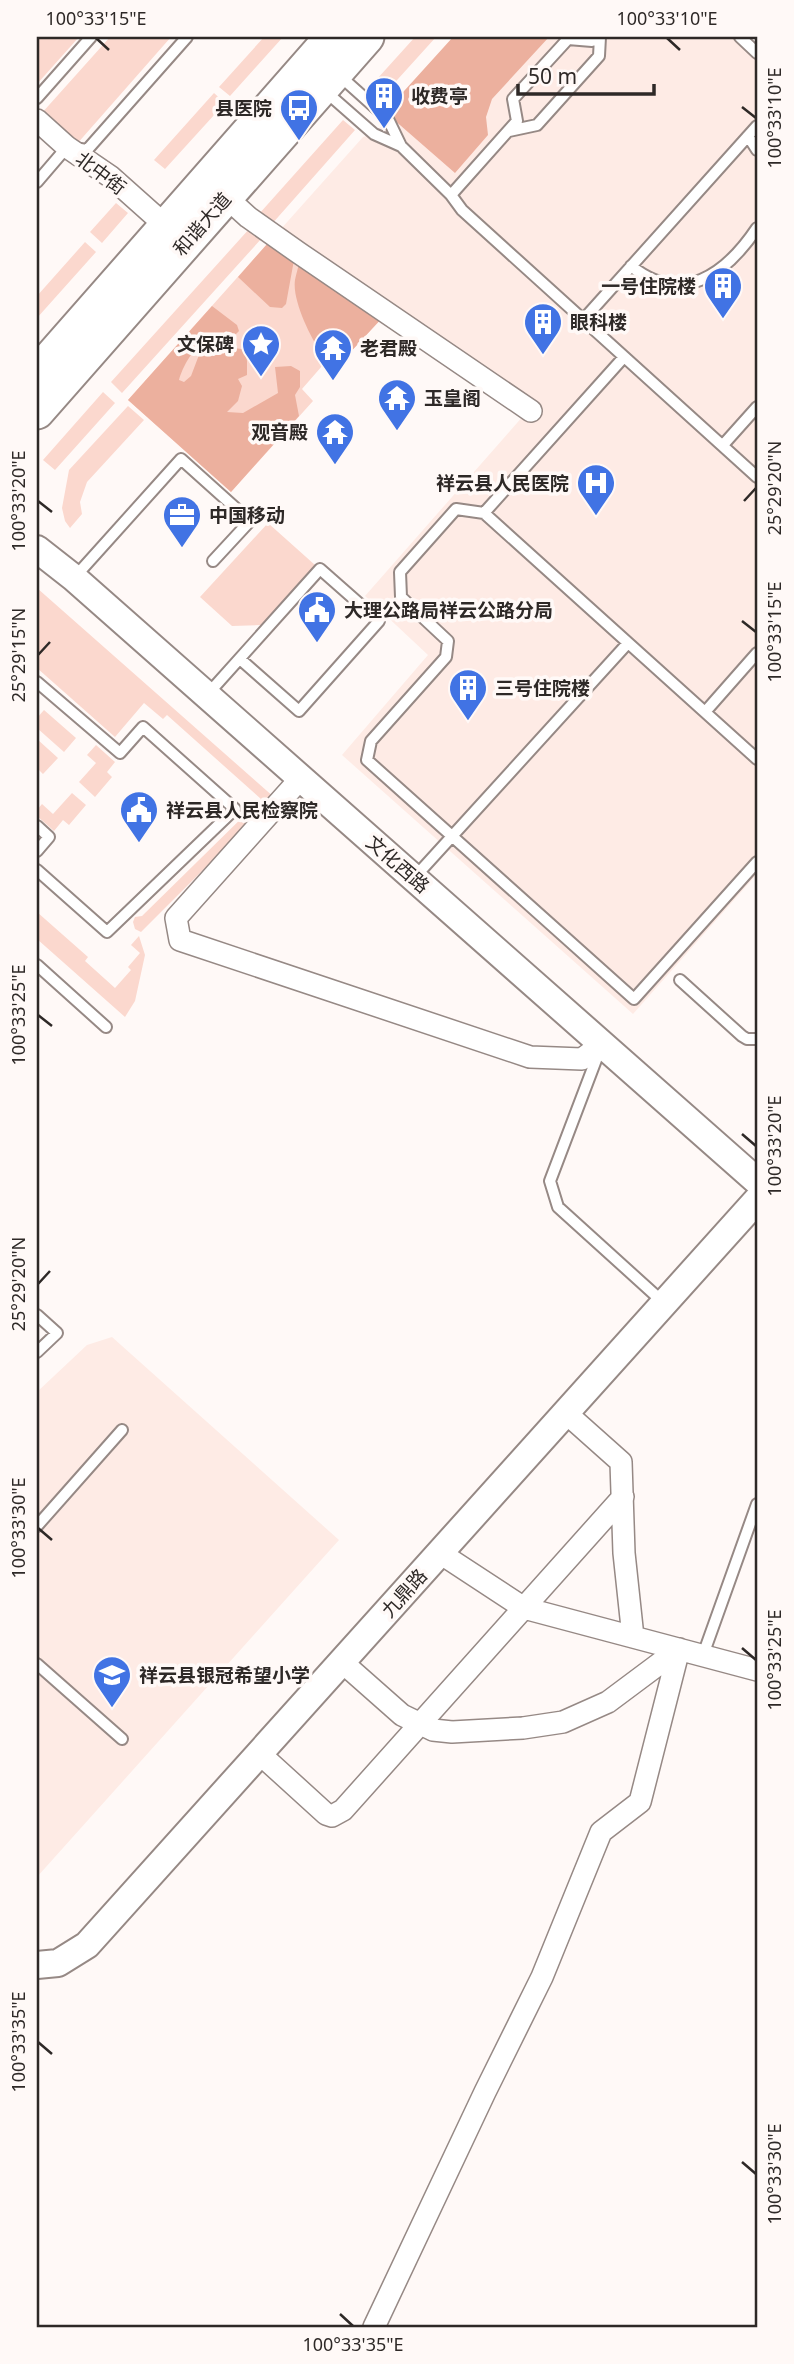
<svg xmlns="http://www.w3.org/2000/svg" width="794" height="2364" font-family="'Noto Sans','Noto Sans SC',sans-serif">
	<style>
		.built { fill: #feebe5 }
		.green { fill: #fbd8ce }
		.forest { fill: #ecb09e }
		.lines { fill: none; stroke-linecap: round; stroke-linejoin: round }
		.service-casing { stroke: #968985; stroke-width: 14 }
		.minor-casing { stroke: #968985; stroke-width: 24 }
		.tertiary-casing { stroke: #968985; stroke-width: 30 }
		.primary-casing { stroke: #968985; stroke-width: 37 }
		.service { stroke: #fff; stroke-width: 10 }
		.minor { stroke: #fff; stroke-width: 21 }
		.tertiary { stroke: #fff; stroke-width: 26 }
		.primary { stroke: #fff; stroke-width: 33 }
		.ticks { fill: none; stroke: #2e2927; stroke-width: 2.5 }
		.labels { text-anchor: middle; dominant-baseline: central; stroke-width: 7; stroke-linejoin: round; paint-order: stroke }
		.poi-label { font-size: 19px; font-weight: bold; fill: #2e2927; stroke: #fff9f7; text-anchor: start }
		.street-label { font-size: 19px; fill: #2e2927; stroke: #fff9f7 }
		.neatline { fill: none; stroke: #2e2927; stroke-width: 2.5 }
		.ticks-label { font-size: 18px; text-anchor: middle; fill: #2e2927 }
	</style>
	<rect width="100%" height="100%" fill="#fff9f7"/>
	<!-- built -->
	<path class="built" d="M453,37h292l12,10v827l-124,140 -291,-259 86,-100 -63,-59 159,-181 10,3 8,-11 -262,-177 83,-93 11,-3 14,-15z
		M112,1337l227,203 -302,337v-485l50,-47z"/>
	<!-- green -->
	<path class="green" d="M37,37h42l-42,47z
		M110,37h61l-95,108 -35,-31z
		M264,37h19l-53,59 -11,-9z
		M415,37h21l-57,63 -11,-11z
		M214,93l11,10 -60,66 -11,-9z
		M343,120l12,10 -84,95 -12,-11z
		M116,203l12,10 -26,30 -12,-11z
		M250,228l12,10 -140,155 -11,-11z
		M85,242l11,10 -59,66v-22z
		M268,243l115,74 -38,41 -9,-8 -34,39 11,12 -82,91 -103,-92z
		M103,392l12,11 -60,67 -12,-10z
		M128,406l16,14 -57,62 -7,20 2,12 -12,14 -5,-7 -3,-13 7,-38z
		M268,523l47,42 -54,60 -29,1 -32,-29z
		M37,588l238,210 -134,134 -6,-3 -2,-7 2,-5 7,-1 119,-117 -94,-84 -4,4 -19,-16 -29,34 -78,-69z
		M44,710l32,28 -12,14 -27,-24v-10z
		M37,739l21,19 -15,16 -6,-6z
		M96,745l19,17 -8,10 5,5 -17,20 -16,-15 17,-19 -9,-8z
		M72,793l14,12 -17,20 -6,-5 -9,11 -17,-15v-6l5,-6 11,10z
		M37,912l51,45 -3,4 30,27 16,-18 -3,-3 12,-14 -9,-8 8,-9 6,19 -10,46 -10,16 -88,-78z"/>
	<!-- forest -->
	<path class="forest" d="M453,37h96l-57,62 -6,18 2,18 -33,38 -70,-61z
		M268,243l26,17 -8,44 -4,4 -12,-1 -32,-30z
		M299,263l84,54 -38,41 -8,-8 -4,4 -12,-1c-11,-17 -29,-53 -26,-73 1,-6 3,-11 4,-17z
		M212,306l25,19 2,6 -14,14c-6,0 -12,-2 -18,-2 -14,2 -25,26 -28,37l5,2 7,-6 8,-21 10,-7c13,4 23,-2 36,2l2,11v14l-9,4 4,7 -4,15 -11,11 16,1 35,-20 -3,-26 16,-1 9,5v16l-5,8 4,21 -68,76 -103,-92z"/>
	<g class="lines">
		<defs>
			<path id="service" d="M740,37l17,16
				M340,76l48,43 13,27 50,49 11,15 295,267
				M325,91l49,43 27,12
				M37,98l54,-61
				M509,131l28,-6 62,-69 1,-19
				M748,136l9,14
				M37,182l30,-35 20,3 100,-113
				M451,195l66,-74 -4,-22 55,-60 24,2 4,-4
				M631,266c51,41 95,8 126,-38
				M583,320l174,-194
				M723,445l34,-38
				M484,513l140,-156
				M74,578l107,-119 69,62 -37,40
				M37,682l83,71 23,-26 92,82 -128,123 -70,-62
				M207,695l113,-126 59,52 -80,90 -59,-52
				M705,712l52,-59
				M757,759l-273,-246 -28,-4 -56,63 1,25 47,44 -2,16 -75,84 -4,19 267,239 123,-137
				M37,826l12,11 -12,14
				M414,878l214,-235
				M37,965l69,62
				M680,980l62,56 5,3h10
				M599,1052l-49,129 8,26 106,96
				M37,1315l20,18 -20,19
				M37,1526l85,-96
				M703,1655l54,-151
				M37,1664l85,75"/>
			<path id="minor" d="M37,120l30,27 44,30 55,49
				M226,197l22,20 51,36 232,158
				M301,778l-125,140 4,22 350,117 52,2 20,-15
				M566,1413l55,49 3,91 9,84
				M440,1553l84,55 233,62
				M342,1662l60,53 31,15 19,2 71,-4 40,-6 45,-20 71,-53 -39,153 -39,30 -59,145 -57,115 -111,235
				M259,1753l67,61 6,2 11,-6 280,-313"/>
			<path id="tertiary" d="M37,549l37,29 683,603
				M37,1965l21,-2 29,-18 670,-745"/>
			<path id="primary" d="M37,373l295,-336
				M37,412l330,-375"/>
		</defs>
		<!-- service casing -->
		<use href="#service" class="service-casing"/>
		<!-- minor casing -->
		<use href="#minor" class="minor-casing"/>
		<!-- tertiary casing -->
		<use href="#tertiary" class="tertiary-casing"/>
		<!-- primary casing -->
		<use href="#primary" class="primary-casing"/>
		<!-- service -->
		<use href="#service" class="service"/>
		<!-- minor -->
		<use href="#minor" class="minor"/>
		<!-- tertiary -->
		<use href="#tertiary" class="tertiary"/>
		<!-- primary -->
		<use href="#primary" class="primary"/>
	</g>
	<!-- ticks -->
	<path class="ticks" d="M96,38l13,12M667,38l13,12M742,107l14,11M38,501l14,11M744,501l12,-13M742,621l14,11M38,655l12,-13M38,1015l14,11M742,1134l14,12M38,1284l12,-13M38,1528l14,12M742,1648l14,12M38,2042l14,12M742,2162l14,12M340,2314l13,12"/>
	<!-- icons -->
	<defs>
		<symbol id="building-pin" viewBox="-11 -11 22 30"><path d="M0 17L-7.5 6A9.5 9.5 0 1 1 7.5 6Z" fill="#4173e4" stroke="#fff9f7"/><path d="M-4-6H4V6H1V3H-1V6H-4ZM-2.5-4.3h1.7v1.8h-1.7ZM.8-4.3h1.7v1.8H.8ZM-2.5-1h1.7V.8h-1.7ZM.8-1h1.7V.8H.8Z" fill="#fff"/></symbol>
		<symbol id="bus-pin" viewBox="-11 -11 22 30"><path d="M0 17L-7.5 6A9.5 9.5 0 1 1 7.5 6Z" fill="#4173e4" stroke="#fff9f7"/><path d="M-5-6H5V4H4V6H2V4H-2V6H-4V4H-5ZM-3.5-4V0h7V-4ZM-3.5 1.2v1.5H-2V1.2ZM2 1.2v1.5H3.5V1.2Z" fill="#fff"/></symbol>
		<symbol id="sight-pin" viewBox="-11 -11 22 30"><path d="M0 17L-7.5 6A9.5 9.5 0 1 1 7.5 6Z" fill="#4173e4" stroke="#fff9f7"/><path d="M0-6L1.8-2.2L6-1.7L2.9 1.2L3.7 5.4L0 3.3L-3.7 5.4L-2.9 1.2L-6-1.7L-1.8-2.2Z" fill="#fff"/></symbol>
		<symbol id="temple-pin" viewBox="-11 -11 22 30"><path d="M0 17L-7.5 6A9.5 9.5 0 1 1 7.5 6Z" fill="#4173e4" stroke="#fff9f7"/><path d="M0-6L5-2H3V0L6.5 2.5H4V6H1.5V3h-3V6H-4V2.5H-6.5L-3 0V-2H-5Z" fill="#fff"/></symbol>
		<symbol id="hospital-pin" viewBox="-11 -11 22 30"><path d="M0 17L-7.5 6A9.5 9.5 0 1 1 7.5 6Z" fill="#4173e4" stroke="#fff9f7"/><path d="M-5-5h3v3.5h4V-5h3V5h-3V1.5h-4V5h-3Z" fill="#fff"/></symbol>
		<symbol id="office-pin" viewBox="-11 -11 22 30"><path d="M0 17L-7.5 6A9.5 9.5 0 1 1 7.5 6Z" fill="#4173e4" stroke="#fff9f7"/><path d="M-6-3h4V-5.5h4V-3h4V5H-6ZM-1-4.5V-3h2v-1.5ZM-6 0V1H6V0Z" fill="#fff"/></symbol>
		<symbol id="civic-pin" viewBox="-11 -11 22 30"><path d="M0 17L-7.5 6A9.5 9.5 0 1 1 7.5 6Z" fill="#4173e4" stroke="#fff9f7"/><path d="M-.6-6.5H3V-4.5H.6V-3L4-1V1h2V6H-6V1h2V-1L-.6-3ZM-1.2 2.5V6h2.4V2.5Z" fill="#fff"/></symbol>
		<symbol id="school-pin" viewBox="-11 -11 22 30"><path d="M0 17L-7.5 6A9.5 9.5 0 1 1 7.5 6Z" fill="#4173e4" stroke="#fff9f7"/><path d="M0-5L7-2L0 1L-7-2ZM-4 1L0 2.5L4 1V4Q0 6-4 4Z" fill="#fff"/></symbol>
	</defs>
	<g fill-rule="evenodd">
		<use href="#building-pin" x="362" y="74" width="44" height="60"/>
		<use href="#bus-pin" x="277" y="86" width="44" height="60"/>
		<use href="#building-pin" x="701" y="264" width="44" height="60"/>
		<use href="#building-pin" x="521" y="300" width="44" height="60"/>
		<use href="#sight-pin" x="239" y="322" width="44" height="60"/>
		<use href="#temple-pin" x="311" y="326" width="44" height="60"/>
		<use href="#temple-pin" x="375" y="376" width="44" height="60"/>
		<use href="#temple-pin" x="313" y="410" width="44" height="60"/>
		<use href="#hospital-pin" x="574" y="461" width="44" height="60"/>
		<use href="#office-pin" x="160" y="493" width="44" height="60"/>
		<use href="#civic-pin" x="295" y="588" width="44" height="60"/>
		<use href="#building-pin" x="446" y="666" width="44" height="60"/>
		<use href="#civic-pin" x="117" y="788" width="44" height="60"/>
		<use href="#school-pin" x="90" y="1653" width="44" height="60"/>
	</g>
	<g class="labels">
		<!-- poi labels -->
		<g class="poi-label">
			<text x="411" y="96">收费亭</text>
			<text x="272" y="108" text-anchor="end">县医院</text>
			<text x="696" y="286" text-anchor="end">一号住院楼</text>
			<text x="570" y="322">眼科楼</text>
			<text x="234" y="344" text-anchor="end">文保碑</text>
			<text x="360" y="348">老君殿</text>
			<text x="424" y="398">玉皇阁</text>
			<text x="308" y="432" text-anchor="end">观音殿</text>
			<text x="569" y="483" text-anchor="end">祥云县人民医院</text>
			<text x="209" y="515">中国移动</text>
			<text x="344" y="610">大理公路局祥云公路分局</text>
			<text x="495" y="688">三号住院楼</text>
			<text x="166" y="810">祥云县人民检察院</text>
			<text x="139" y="1675">祥云县银冠希望小学</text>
		</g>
		<!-- street labels -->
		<g class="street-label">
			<text transform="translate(101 173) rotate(37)">北中街</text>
			<text transform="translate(202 224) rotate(-49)">和谐大道</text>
			<text transform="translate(398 864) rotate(41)">文化西路</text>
			<text transform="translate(404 1593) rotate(-48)">九鼎路</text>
		</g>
	</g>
	<!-- border -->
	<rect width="794" height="2364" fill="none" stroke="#fff9f7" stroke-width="77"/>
	<!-- scale -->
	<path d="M518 84v10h136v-10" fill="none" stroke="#2e2927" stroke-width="3.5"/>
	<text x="528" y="84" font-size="21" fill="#2e2927" stroke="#fff9f7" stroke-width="5" paint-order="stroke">50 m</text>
	<rect x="38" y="38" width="718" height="2288" class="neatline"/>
	<g class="ticks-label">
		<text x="96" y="25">100°33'15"E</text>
		<text x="667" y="25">100°33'10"E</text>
		<text transform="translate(775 118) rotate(-90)" y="6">100°33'10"E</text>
		<text transform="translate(775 488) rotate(-90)" y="6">25°29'20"N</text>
		<text transform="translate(19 501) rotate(-90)" y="6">100°33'20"E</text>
		<text transform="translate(775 632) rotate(-90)" y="6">100°33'15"E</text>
		<text transform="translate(19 655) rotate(-90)" y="6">25°29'15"N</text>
		<text transform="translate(19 1015) rotate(-90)" y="6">100°33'25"E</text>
		<text transform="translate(775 1146) rotate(-90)" y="6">100°33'20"E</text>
		<text transform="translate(19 1284) rotate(-90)" y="6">25°29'20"N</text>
		<text transform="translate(19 1528) rotate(-90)" y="6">100°33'30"E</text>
		<text transform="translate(775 1660) rotate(-90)" y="6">100°33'25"E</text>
		<text transform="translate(19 2042) rotate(-90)" y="6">100°33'35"E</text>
		<text transform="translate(775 2174) rotate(-90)" y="6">100°33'30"E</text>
		<text x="353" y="2351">100°33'35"E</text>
	</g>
</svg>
